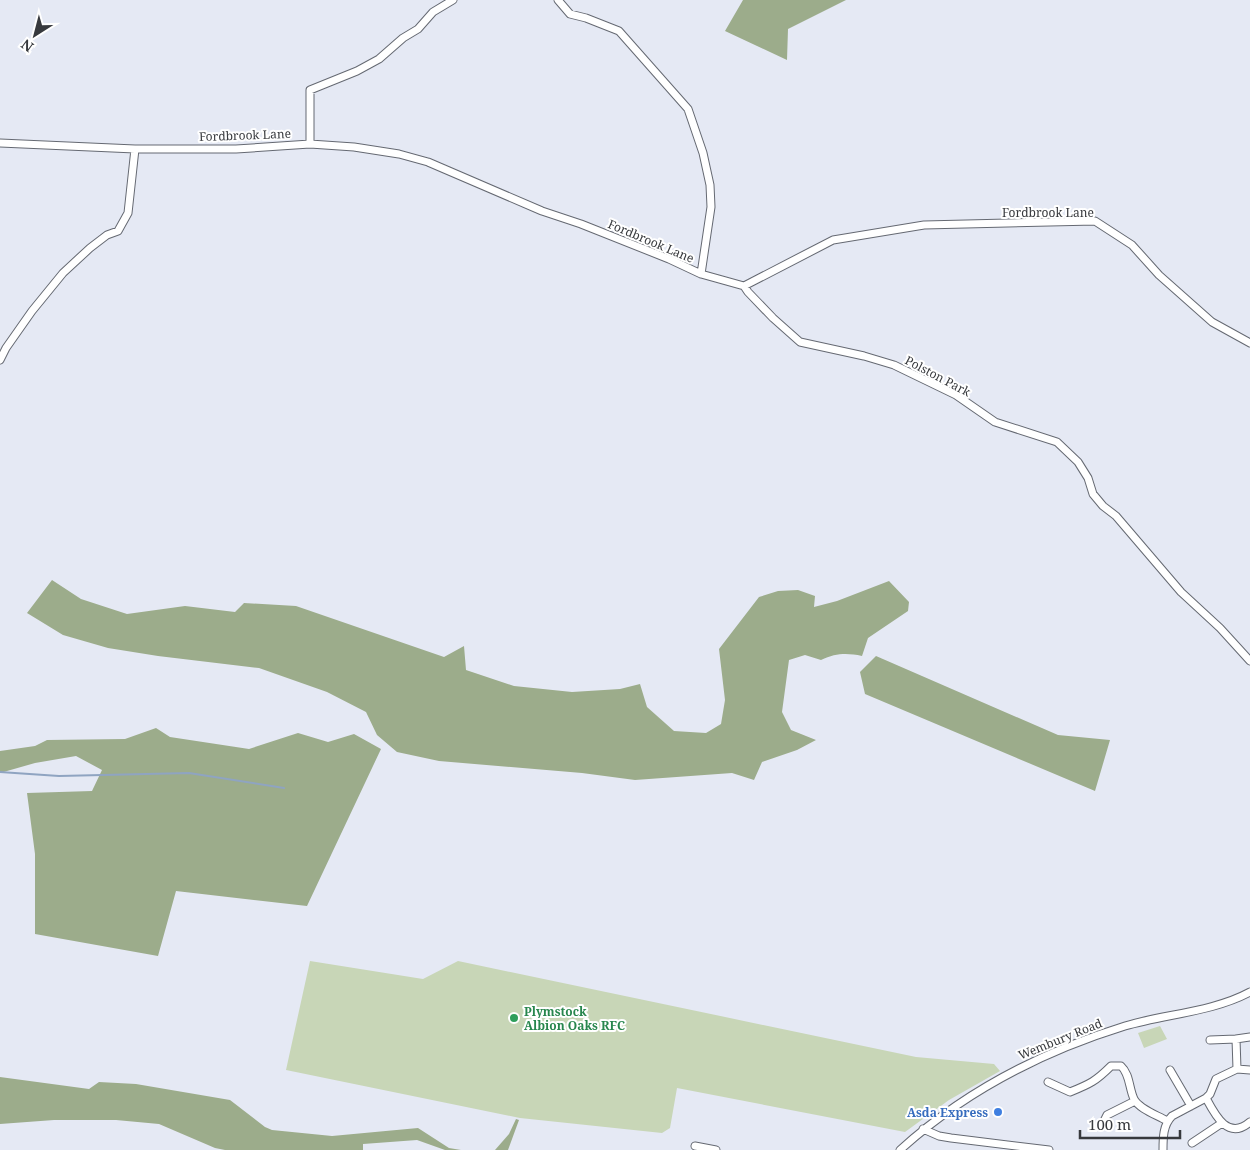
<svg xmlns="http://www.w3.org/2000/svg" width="1250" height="1150" font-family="'Noto Serif',serif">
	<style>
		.green { fill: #c8d6b7 }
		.forest { fill: #9cac8b }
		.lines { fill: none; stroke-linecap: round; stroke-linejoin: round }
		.stream { stroke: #8fa4c1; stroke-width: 2 }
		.minor-casing { stroke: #656972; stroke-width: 9 }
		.minor { stroke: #fff; stroke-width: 7 }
		.leisure-dot { fill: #2e9e5b; stroke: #fff; stroke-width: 2 }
		.shop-dot { fill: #3f7fe0; stroke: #fff; stroke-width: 2 }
		.labels { text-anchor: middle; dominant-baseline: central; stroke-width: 4; stroke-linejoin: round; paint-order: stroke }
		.street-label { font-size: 12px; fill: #37393d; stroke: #fff }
		.leisure-label { font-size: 12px; font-weight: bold; fill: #27864d; stroke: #fff; text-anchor: start }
		.shop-label { font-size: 12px; font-weight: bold; fill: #366cbe; stroke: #fff; text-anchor: end }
	</style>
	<rect width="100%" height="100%" fill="#e5e9f4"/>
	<!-- green -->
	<path class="green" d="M310,961l113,18 35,-18 458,96 78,7 6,7 -51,29 -44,32 -228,-44 -7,40 -8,5 -142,-15 -234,-48z
		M1160,1026l7,13 -23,9 -6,-15z"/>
	<!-- forest -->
	<path class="forest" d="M743,0h103l-58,29 -1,31 -62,-29z
		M52,580l29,19 46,15 58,-8 50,6 9,-9 52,3 148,51 20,-11 2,24 48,16 58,6 48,-3 20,-5 7,23 27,24 32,2 15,-9 4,-24 -6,-51 40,-52 19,-6 20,-1 17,6 -1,11 23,-6 52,-20 20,21 -1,9 -40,27 -6,18c-15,-3 -26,-3 -41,4l-16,-5 -16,5 -7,52 9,18 25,10 -19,10 -35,12 -8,18 -22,-7 -97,7 -53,-7 -143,-12 -42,-9 -20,-17 -11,-23 -39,-20 -68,-24 -101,-12 -50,-8 -45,-13 -36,-22z
		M876,656l182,79 52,5 -15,51 -230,-97 -5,-22z
		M156,728l14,9 79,12 49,-16 30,9 26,-8 27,15 -74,157 -131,-15 -18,65 -123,-22v-80l-8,-61 65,-2 10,-21 -26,-14 -41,7 -35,10v-22l35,-5 12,-6 78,-1z
		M0,1077l89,12 10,-7 37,2 94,16 35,27 7,3 60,6 86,-8 31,20 12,2h-16l-28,-10 -54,4v6h-138l-10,-2 -56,-24 -43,-4h-62l-54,4z
		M516,1119l3,1 -11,30h-13l14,-16z"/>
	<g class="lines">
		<!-- stream -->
		<path class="stream" d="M0,772l59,4 130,-3 95,15"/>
		<defs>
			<path id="minor" d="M558,0l12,14 16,4 33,13 69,78 15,44 7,32 1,22 -10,67
				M0,143l135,6h101l74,-5 44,3 45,7 29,8 114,49 39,13 88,35 32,15 43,12 89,-46 91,-15 171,-4 37,24 27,30 53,47 38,21
				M310,144v-54l47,-19 22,-12 24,-21 15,-9 15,-17 20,-12
				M744,286l4,6 25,26 27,24 64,14 30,9 62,30 39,27 62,20 21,20 10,16 5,16 10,12 13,10 65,76 39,36 30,33
				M0,360l6,-12 26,-37 31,-38 27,-25 17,-13 11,-4 10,-18 7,-64
				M1210,1040l26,-1
				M1237,1069l-1,-30 14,-2
				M1170,1070l21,36
				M1048,1082l22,10c20,-8 26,-11 41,-26h10c9,8 8,23 13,33 5,10 23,16 33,22
				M1206,1098c9,17 22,43 44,24
				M1103,1123l4,-8 28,-14
				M923,1129l16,7 12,2 98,12
				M1192,1143l30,-20
				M695,1146l21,4
				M900,1150c65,-59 141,-98 225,-124 40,-12 88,-14 125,-34
				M1163,1150c0,-12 0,-25 9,-34l34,-18 4,-4 6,-15 21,-10 13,1"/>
		</defs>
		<!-- minor casing -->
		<use href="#minor" class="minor-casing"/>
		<!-- minor -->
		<use href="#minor" class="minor"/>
	</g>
	<!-- markers -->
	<circle class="leisure-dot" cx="514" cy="1018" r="5"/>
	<circle class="shop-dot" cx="998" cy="1112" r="5"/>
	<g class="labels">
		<!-- street labels -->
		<g class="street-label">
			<text transform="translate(245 135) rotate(-2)">Fordbrook Lane</text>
			<text x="1048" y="212">Fordbrook Lane</text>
			<text transform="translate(651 241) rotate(23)">Fordbrook Lane</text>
			<text transform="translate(938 376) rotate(28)">Polston Park</text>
			<text transform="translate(1060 1039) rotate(-22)">Wembury Road</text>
		</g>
		<!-- leisure labels -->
		<g class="leisure-label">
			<text x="524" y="1011">Plymstock<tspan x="524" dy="14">Albion Oaks RFC</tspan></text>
		</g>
		<!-- shop labels -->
		<g class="shop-label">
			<text x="988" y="1112">Asda Express</text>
		</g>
	</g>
	<!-- north arrow -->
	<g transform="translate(35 35) rotate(216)" stroke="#ffffff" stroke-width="4" paint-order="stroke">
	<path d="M0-4L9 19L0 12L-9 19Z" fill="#37393d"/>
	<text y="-8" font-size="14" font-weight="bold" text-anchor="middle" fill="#37393d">N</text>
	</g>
	<!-- scale -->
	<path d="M1080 1130v8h100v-8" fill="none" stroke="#37393d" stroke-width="2.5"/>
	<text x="1088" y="1130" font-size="15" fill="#37393d" stroke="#ffffff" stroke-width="4" paint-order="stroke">100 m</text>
</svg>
